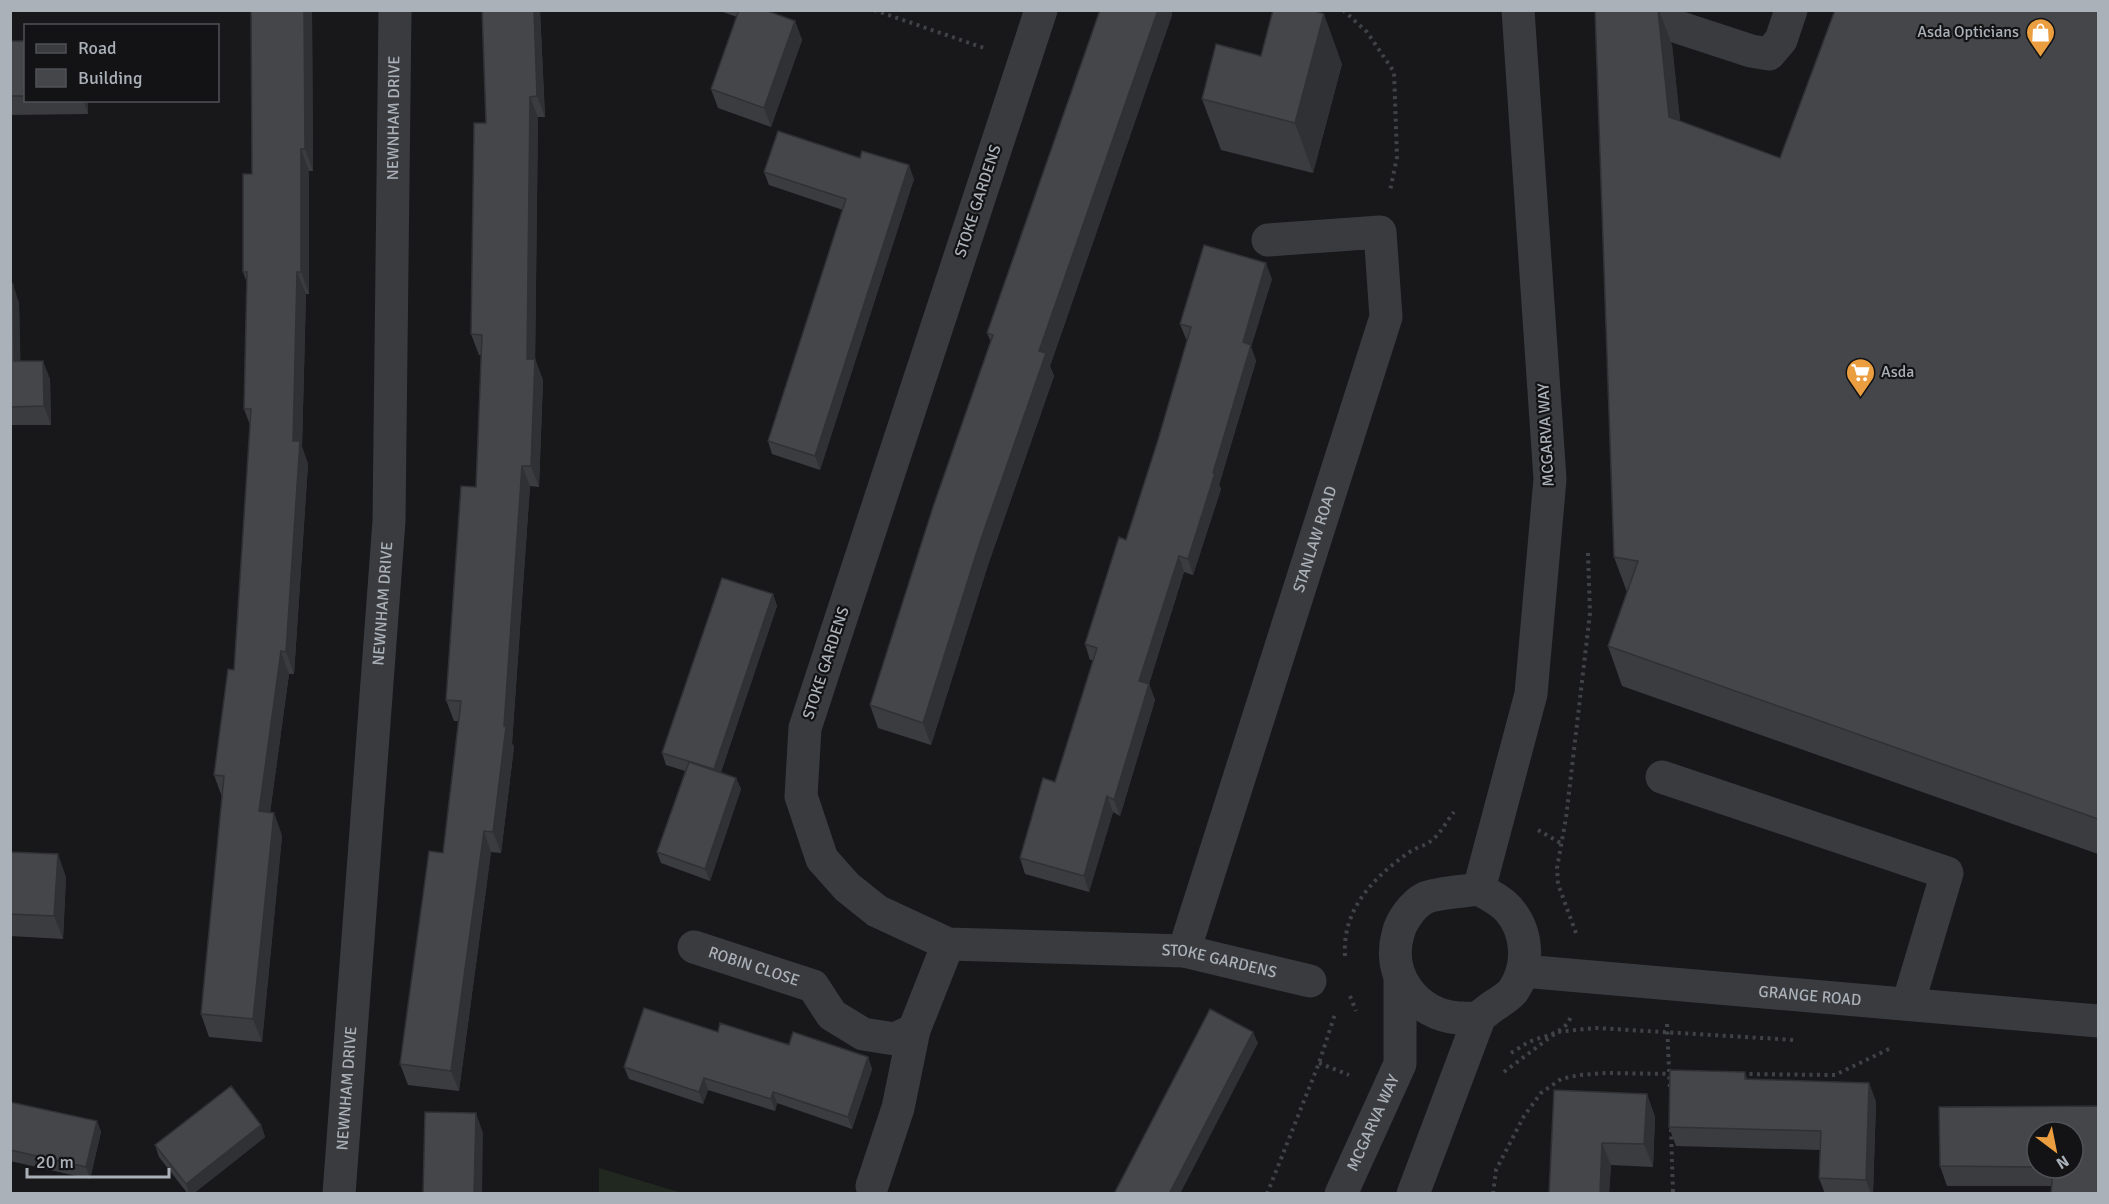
<svg xmlns="http://www.w3.org/2000/svg" width="2109" height="1204" font-family="Signika,sans-serif">
	<style>
		.green { fill: #202820 }
		.lines { fill: none; stroke-linecap: round; stroke-linejoin: round }
		.path { stroke: #3f4246; stroke-width: 4; stroke-dasharray: 3 4.5; stroke-linecap: butt }
		.minor { stroke: #393b3f; stroke-width: 33 }
		.wall { fill: #3b3c40; fill-rule: evenodd }
		.shaded-wall { fill: #303134 }
		.building { fill: #45464a; stroke: #303134; stroke-width: 1.5 }
		.labels { text-anchor: middle; dominant-baseline: central; stroke-width: 4.5; stroke-linejoin: round; paint-order: stroke }
		.poi-label { font-size: 16px; fill: #abb1b9; stroke: #131315; text-anchor: end }
		.street-label { font-size: 16px; fill: #abb1b9; stroke: #131315 }
	</style>
	<rect width="100%" height="100%" fill="#18181a"/>
	<!-- green -->
	<path class="green" d="M599,1168l83,25h-83z"/>
	<g class="lines">
		<!-- path -->
		<path class="path" d="M874,10l110,38
			M1343,10l24,22 27,40 3,85 -7,34
			M1538,830l24,14
			M1576,933l-18,-49 -1,-16 9,-50 24,-205 -2,-60
			M1345,956c-3,-48 30,-80 66,-105 6,-4 14,-5 20,-10 10,-8 15,-19 23,-29
			M1350,996l6,15
			M1667,1024l3,67
			M1511,1053c5,-3 11,-7 16,-10 16,-8 38,-8 44,-27
			M1319,1063l30,12
			M1504,1072l53,-40 39,-4 199,12
			M1742,1074l93,1 58,-28
			M1671,1129l2,65
			M1267,1194l52,-131 16,-49
			M1493,1194l3,-24 28,-54 17,-23 20,-14 18,-4 27,-2 69,1"/>
		<!-- minor -->
		<g class="minor">
			<path id="s1" d="M1041,10l-236,718 -4,68 21,63 25,28 30,24 71,33 236,7 126,30"/>
			<path d="M1626,10l125,41 18,3 12,-14 10,-30"/>
			<path d="M1662,777l285,96 -39,131"/>
			<path d="M1479,889l52,-195 19,-215 -32,-469"/>
			<path d="M1479,889c10,6 23,12 30,21 19,22 21,56 4,81 -4,5 -12,10 -18,14 -5,3 -10,8 -15,11 -6,3 -15,2 -22,2 -42,-4 -72,-42 -60,-84 3,-13 15,-30 27,-36 10,-5 42,-7 54,-9z"/>
			<path id="s2" d="M694,947l119,39 19,29 31,19 32,5 19,-9 34,-86"/>
			<path id="s3" d="M1184,951l202,-634 -6,-85 -112,8"/>
			<path id="s4" d="M1523,971l575,50"/>
			<path d="M872,1186l26,-78 16,-78"/>
			<path id="s5" d="M339,1194l50,-673 6,-511"/>
			<path id="s6" d="M1341,1194l59,-130v-86"/>
			<path d="M1413,1194l67,-178"/>
		</g>
	</g>
	<!-- wall -->
	<path class="wall" d="M312,10l1,161h-4v123h-3l-4,153 6,17 -14,210h-5l-19,139h4l8,23 -20,206 -53,-5 -8,-23 21,-217 -8,-22 20,-105 16,-245 -6,-16 3,-126 -4,-11 9,-98z
		M540,10l5,107h-7l-3,242 8,21 -4,107 -9,-1 -18,257 2,4 -13,106 -10,-1 -32,239 -51,-6 -8,-21 43,-211 15,-132h-4l-8,-21 30,-213 5,-132h-2l-8,-21 15,-211z
		M717,10h48l30,11 7,19 -31,87 -53,-19 -7,-19 26,-72z
		M1100,10h71l1,5 -122,351 4,10 -66,189 -57,180 -53,-17 -8,-23 121,-363 -4,-9z
		M2098,10v844l-476,-168 -14,-40 19,-54 -13,-35 58,-512 8,76 100,37z
		M10,41h16v59h62v14l-78,1z
		M1261,56l81,8 -29,109 -92,-23 -19,-51z
		M860,158l54,21 -94,291 -48,-16 -4,-13 75,-231 -74,-25 -5,-13z
		M1272,279l-21,68 5,14 -37,124 2,4 -28,86 -9,-3 -35,112 6,16 -35,116 -7,-4 -24,80 -64,-18 -5,-16 35,-76 38,-122h-3l-5,-16 41,-104 32,-100 30,-100 -2,-1 -6,-15z
		M10,284l9,19 1,58 30,18 1,46h-41z
		M773,594l4,12 -56,166 15,6 5,11 -31,92 -49,-18 -4,-11 28,-81 -19,-6 -4,-12z
		M10,852l56,25 -3,62 -53,-3z
		M718,1032l150,25 4,12 -20,60 -75,-26 -2,8 -67,-21 -5,14 -74,-25 -5,-12z
		M1745,1072l2,7 122,4 7,19 -3,92h-48l-6,-16 1,-28 -144,-4 -7,-19z
		M1647,1094l8,23 -2,50 -42,-2 -2,29h-60z
		M10,1102l87,19 4,11 -11,47 -80,-18z
		M2098,1106v88h-47l1,-8h-105l-7,-20 -1,-59zM2037,1132h36v36h-36z
		M261,1125l4,12 -72,57h-5l-29,-37 -4,-12z"/>
	<!-- shaded-wall -->
	<path class="shaded-wall" d="M304,10h8l1,161 -8,-22z
		M534,10h6l5,107 -8,-21z
		M1158,10h13l1,5 -122,351 4,10 -66,189 -57,180 -8,-22 57,-181 59,-191z
		M1658,10h1l13,35 12,112 -15,-40z
		M1324,14l18,50 -29,109 -18,-50z
		M795,21l7,19 -31,87 -7,-19z
		M530,97l8,20 -3,257v-15l8,21 -4,107 -8,-21 -4,-107z
		M83,100h5v14z
		M301,149l8,22v123l-8,-22z
		M909,165l5,14 -94,291 -5,-14z
		M1266,263l6,16 -21,68 5,14 -37,124 2,4 -28,86 -5,-16 25,-86 30,-131z
		M297,272l9,22 -4,153 6,17 -14,210 -8,-22z
		M13,284l6,19 2,76 -7,-18z
		M43,361l7,18 1,46 -7,-19z
		M522,466l8,20 -18,257 2,4 -13,106 -8,-21 11,-106z
		M1179,556l5,16 -39,125 -6,-16z
		M773,594l4,12 -59,175 -4,-12z
		M281,651l8,23 -22,160 -8,-23z
		M1149,684l6,16 -35,116 -6,-16z
		M736,778l5,11 -31,92 -5,-12z
		M1107,796l6,16 -24,80 -5,-16z
		M274,813l8,23 -20,206 -9,-23z
		M484,831l7,21 -32,239 -8,-20z
		M58,854l8,23 -3,62 -9,-23z
		M1253,1032l5,11 -78,151h-11z
		M868,1057l4,12 -20,60 -4,-12z
		M704,1078l4,12 -5,14 -4,-12z
		M1869,1083l7,19 -3,92h-2l-5,-14z
		M773,1092l4,11 -2,8 -4,-12z
		M1647,1094l8,23 -2,50 -9,-23z
		M476,1113l7,20 -1,61h-8z
		M97,1121l4,11 -11,47 -4,-12z
		M261,1125l4,12 -72,57h-4l-3,-10z
		M1602,1143l9,22 -2,29h-9z"/>
	<!-- building -->
	<path class="building" d="M251,10h53l1,139h-4v123h-4l-4,169h7l-14,211 -5,-1 -22,160 15,2 -21,206 -52,-5 23,-238 -10,-1 14,-106 6,1 17,-261h-7l3,-137h-4v-98h9z
		M482,10h52l3,86 -7,1 -3,262h8l-4,107h-9l-18,260 2,1 -13,105 -9,-1 -33,240 -51,-7 29,-213 14,2 18,-152 -15,-1 15,-214 15,1 6,-152 -11,-1 3,-211h12z
		M739,10h26l30,11 -31,87 -53,-19z
		M1100,10h58l-119,341 7,2 -66,189 -57,181 -53,-18 63,-198 60,-172 -6,-2z
		M1273,10h39l12,4 -29,109 -93,-24 14,-55 45,12z
		M1595,10h63l11,107 111,41 55,-148h263v809l-490,-173 30,-85 -24,-4z
		M10,41h16v55h-16z
		M778,131l82,27 2,-7 47,14 -94,291 -47,-15 78,-242 -82,-27z
		M1204,245l62,18 -23,79 8,3 -38,128h2l-27,86 -9,-3 -40,125 10,3 -35,116 -7,-4 -23,80 -64,-18 23,-80 12,4 42,-134 -12,-4 34,-107 7,3 32,-100 33,-113 -11,-3z
		M10,284h3l1,77h29l1,45 -34,1z
		M722,578l51,16 -59,175 -52,-16z
		M689,762l47,16 -31,91 -48,-17z
		M10,852l48,2 -4,62 -44,-2z
		M644,1008l74,24 2,-9 69,22 4,-13 75,25 -20,60 -75,-25 -2,7 -67,-21 -5,14 -75,-25z
		M1210,1009l43,23 -84,162h-55z
		M1670,1070l75,2v7l124,4 -3,97 -47,-2 2,-47 -152,-4z
		M231,1086l30,39 -75,59 -31,-39z
		M1554,1090l93,4 -3,50 -42,-1 -2,51h-51z
		M10,1102l87,19 -11,46 -76,-17z
		M2098,1106v88h-47l2,-26h20v-36h-36v35l-97,-1 -1,-59z
		M425,1112l51,1 -2,81h-51z"/>
	<!-- icons -->
	<defs>
		<symbol id="shop-pin" viewBox="-11 -11 22 30"><path d="M0 17L-7.5 6A9.5 9.5 0 1 1 7.5 6Z" fill="#eb9e3f" stroke="#131315"/><path d="M-5-2.5h2.3a2.7 3.5 0 0 1 5.4 0H5L5.5 6h-11ZM-1.5-2.5h3a1.5 2.3 0 0 0-3 0Z" fill="#fff"/></symbol>
		<symbol id="supermarket-pin" viewBox="-11 -11 22 30"><path d="M0 17L-7.5 6A9.5 9.5 0 1 1 7.5 6Z" fill="#eb9e3f" stroke="#131315"/><path d="M-6-5.5h2.5l.6 2H6L4.5 2H-2.5L-4.4-4H-6ZM-1.5 3.2a1.3 1.3 0 1 0 .1 0ZM3 3.2a1.3 1.3 0 1 0 .1 0Z" fill="#fff"/></symbol>
	</defs>
	<g fill-rule="evenodd">
		<use href="#shop-pin" x="2024" y="16" width="33" height="45"/>
		<use href="#supermarket-pin" x="1844" y="356" width="33" height="45"/>
	</g>
	<g class="labels">
		<!-- poi labels -->
		<g class="poi-label">
			<text x="2019" y="32">Asda Opticians</text>
			<text x="1881" y="372" text-anchor="start">Asda</text>
		</g>
		<!-- street labels -->
		<g class="street-label">
			<text stroke="none"><textPath href="#s5" startOffset="1078">NEWNHAM DRIVE</textPath></text>
			<text transform="translate(978 201) rotate(-72)">STOKE GARDENS</text>
			<text transform="translate(1546 435) rotate(-93)">MCGARVA WAY</text>
			<text stroke="none"><textPath href="#s3" startOffset="432">STANLAW ROAD</textPath></text>
			<text stroke="none"><textPath href="#s5" startOffset="592">NEWNHAM DRIVE</textPath></text>
			<text transform="translate(826 663) rotate(-72)">STOKE GARDENS</text>
			<text stroke="none"><textPath href="#s1" startOffset="1317">STOKE GARDENS</textPath></text>
			<text stroke="none"><textPath href="#s2" startOffset="63">ROBIN CLOSE</textPath></text>
			<text stroke="none"><textPath href="#s4" startOffset="288">GRANGE ROAD</textPath></text>
			<text stroke="none"><textPath href="#s5" startOffset="106">NEWNHAM DRIVE</textPath></text>
			<text stroke="none"><textPath href="#s6" startOffset="78">MCGARVA WAY</textPath></text>
		</g>
	</g>
	<!-- border -->
	<rect width="2109" height="1204" fill="none" stroke="#abb1b9" stroke-width="24"/>
	<!-- legend -->
	<rect x="24" y="24" width="195" height="78" fill="#131315" stroke="#505257" stroke-width="1.5"/>
	<rect x="36" y="44" width="30" height="9" fill="#393b3f" stroke="#505257" stroke-width="1.5"/>
	<text x="78" y="54" font-size="18" fill="#abb1b9">Road</text>
	<rect x="36" y="69" width="30" height="18" fill="#45464a" stroke="#505257" stroke-width="1.5"/>
	<text x="78" y="84" font-size="18" fill="#abb1b9">Building</text>
	<!-- north arrow -->
	<g transform="translate(2055 1150) rotate(148)"><circle r="28" fill="#131315" stroke="#505257" stroke-width="1.5"/>
	<path d="M0-4.5L10 22L0 15L-10 22Z" fill="#eb9e3f"/>
	<text y="-9" font-size="16" font-weight="bold" text-anchor="middle" fill="#abb1b9">N</text>
	</g>
	<!-- scale -->
	<path d="M27 1168v9h142v-9" fill="none" stroke="#abb1b9" stroke-width="3"/>
	<text x="36" y="1168" font-size="18" fill="#abb1b9" stroke="#131315" stroke-width="4.5" paint-order="stroke">20 m</text>
</svg>
